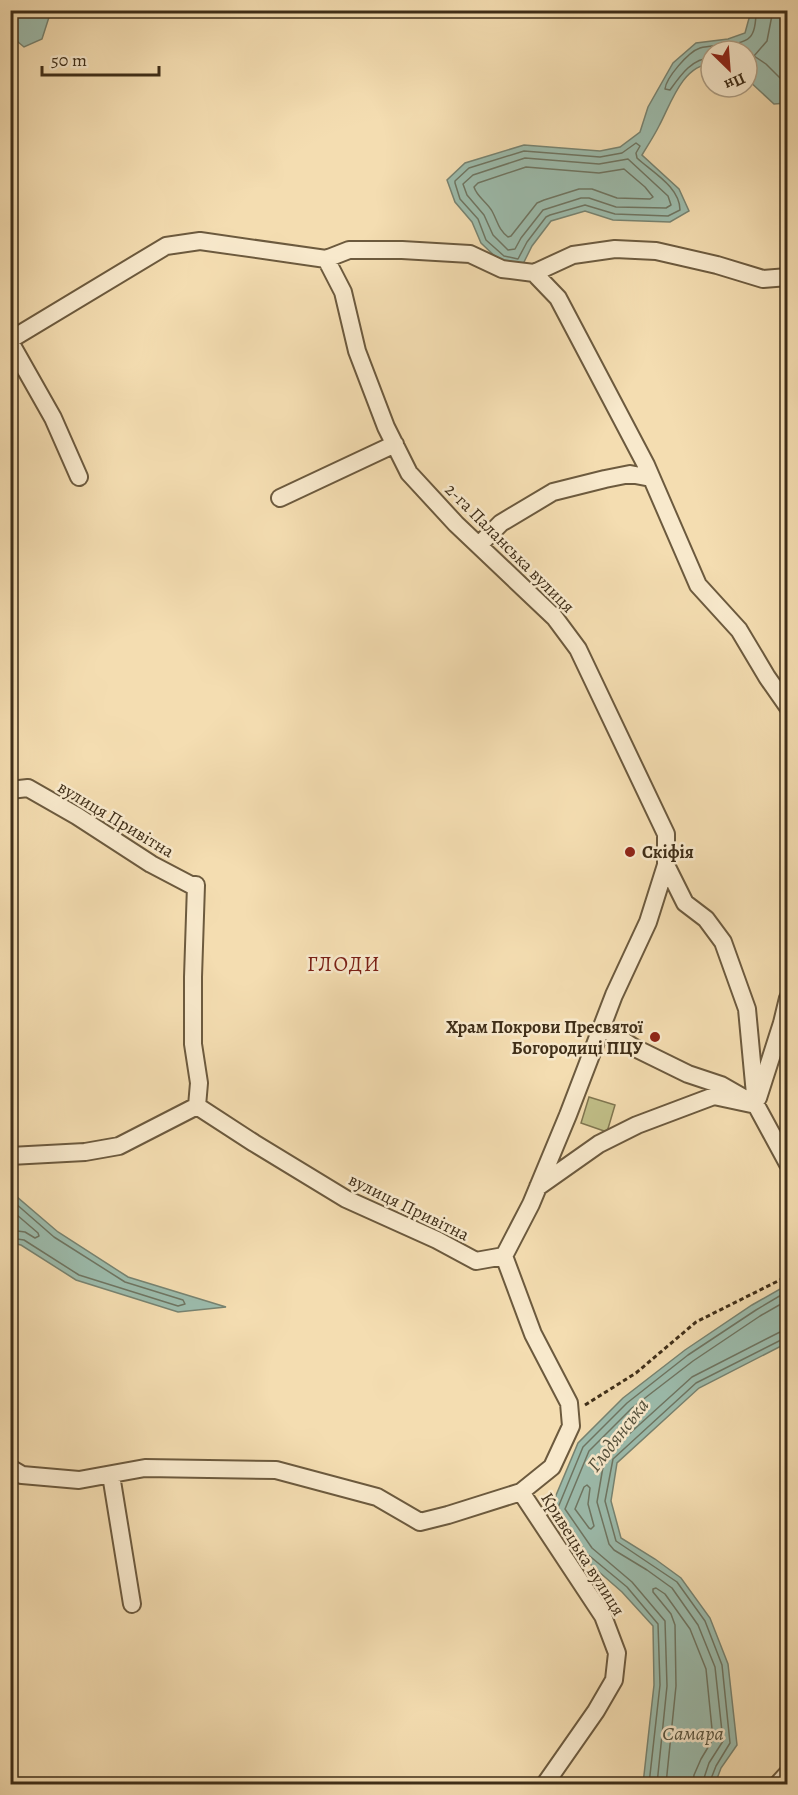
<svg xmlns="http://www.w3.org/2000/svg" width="798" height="1795" font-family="Alegreya,serif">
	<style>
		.green { fill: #c1bf88; stroke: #807650; stroke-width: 1.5 }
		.water { fill: #9cbcad; stroke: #778371; stroke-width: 1.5 }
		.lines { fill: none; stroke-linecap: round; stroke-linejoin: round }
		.shore { stroke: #6e7562; stroke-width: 1.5 }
		.minor-casing { stroke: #6c5a3e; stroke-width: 20 }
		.path { stroke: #3f2e18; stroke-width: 3; stroke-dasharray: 4.5 3; stroke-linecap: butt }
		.minor { stroke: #f8e9cc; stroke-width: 16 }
		.poi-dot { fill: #8f2418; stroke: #f8e9cc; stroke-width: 2 }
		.labels { text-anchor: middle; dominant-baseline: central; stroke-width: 5; stroke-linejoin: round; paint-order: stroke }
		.street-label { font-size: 18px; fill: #3f2e18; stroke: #f8e9cc }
		.poi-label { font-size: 18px; font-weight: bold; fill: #3f2e18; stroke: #f8e9cc; text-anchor: start }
		.water-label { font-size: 20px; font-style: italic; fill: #56523d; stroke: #f8e9cc }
		.quarter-label { font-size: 21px; letter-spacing: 1.5px; fill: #7a1f14; stroke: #f8e9cc }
	</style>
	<rect width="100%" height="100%" fill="#f4ddb1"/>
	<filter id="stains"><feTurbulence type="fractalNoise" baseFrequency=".00333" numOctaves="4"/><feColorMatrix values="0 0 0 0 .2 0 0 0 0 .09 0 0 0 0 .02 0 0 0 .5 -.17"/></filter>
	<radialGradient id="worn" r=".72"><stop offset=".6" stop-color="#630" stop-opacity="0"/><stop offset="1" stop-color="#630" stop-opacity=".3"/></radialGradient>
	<!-- green -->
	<path class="green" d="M589,1097l26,8 -8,27 -26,-9z"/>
	<!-- water -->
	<path class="water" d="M11,10l40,1 -9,28 -18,8 -12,-10 -1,1z
		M751,11h36v92l-13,1 -27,-25v-28h-36v13c-29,1 -41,42 -52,62 -5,10 -11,19 -17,29l37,34 10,22 -19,11 -57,-2 -28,-9 -34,10 -19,25 -10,20 -21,-4 -20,-19 -9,-21 -17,-20 -8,-22 18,-17 59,-18 76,6 20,-4 20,-15 8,-25 25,-44 23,-20 32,-4 17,-6z
		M11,1195l6,2 41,35 70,45 98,30 -48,5 -102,-32 -55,-35 -10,-2z
		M787,1285v58l-88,45 -82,75 -6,38 10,37 34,21 26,19 29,40 18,46 9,81 -16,23 -6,16h-72l11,-99 -1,-59 -31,-34 -40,-35 -33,-45 29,-69 45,-45 62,-48 67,-45z"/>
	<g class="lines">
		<!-- shore -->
		<path class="shore" d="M773,10l-6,31 -13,15 12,8 16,16 6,1
			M711,58c-19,0 -31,18 -41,32l-5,-1c1,-11 23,-37 35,-41 12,-4 41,-1 50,-11 5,-5 6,-20 6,-27
			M636,143l4,3 -4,7 1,5c15,14 43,29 43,52l-12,6 -53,-2 -30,-9 -35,10 -4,2 -19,25 -9,17 -14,-3 -18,-16 -8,-21 -18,-20 -5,-16v-2l14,-13 55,-17 76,6 22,-4z
			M525,158l74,6 29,-5 40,37 3,9 -5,3 -50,-1 -27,-9h-8l-38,12 -22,28 -6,11 -7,1 -15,-15 -9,-20 -17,-20 -4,-11 10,-9z
			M526,167l73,6 25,-4 21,18 8,10 -3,2 -33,-1 -25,-9h-13l-35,11 -7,3 -26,33 -3,1c-10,-8 -10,-15 -16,-26 -5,-9 -15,-14 -18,-24l4,-4z
			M10,1201l5,2 39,34 71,45 58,18 2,4 -7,2 -99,-31 -55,-35 -14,-2
			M10,1209l28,24 1,3 -4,2 -10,-6 -15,-2
			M587,1485l3,3 -2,16 6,22 -3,3 -2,-1 -14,-19 9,-22z
			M649,1784l11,-99 -2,-61 -31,-37 -41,-34 -29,-43 26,-63 44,-44 61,-48 68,-45 32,-19
			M657,1784l10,-98 -2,-65 -33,-39 -40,-34 -27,-39 24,-58 43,-43 61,-47 67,-45 28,-16
			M666,1784l10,-98 -1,-61 -4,-11 -18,-22v-3l3,-1 9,6 25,35 16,40 7,70 -12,20 -7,16 -1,9
			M702,1784l7,-21 14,-22 -8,-74 -17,-42 -26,-37 -25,-18 -33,-20 -5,-6 -12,-42 7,-41 4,-8 84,-76 88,-45 8,-1
			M709,1784l7,-18 14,-23 -8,-78 -17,-44 -28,-39 -61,-41 -11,-40 8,-42 83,-76 87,-44 5,-1"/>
		<defs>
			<path id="minor" d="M326,259l17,33 14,59 29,76 23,46 47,51 99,94 23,31 88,185v31l-18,57 -34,73 -46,120 -37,89 -27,52
				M534,273l24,25 88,167 52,120 41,45 28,47 21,30
				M534,273l39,-18 42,-6 41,2 61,14 46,14 25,-2
				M10,340l156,-94 34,-5 126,18 23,-9h53l68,4 32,15 32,4
				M10,342l43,76 26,59
				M280,498l115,-54
				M479,545l22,-22 52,-31 52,-13 25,-5 21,4
				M10,790l18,-2 49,28 74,48 40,21h5l-3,92v67l6,39 -2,23
				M666,865l19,38 21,16 17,23 24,67 9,96 32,59
				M602,1027l31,20 55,27 33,11 21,12
				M758,1098l24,-75 6,-25
				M197,1106l57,37 92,56 91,41 39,21 28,-5
				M10,1156l75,-4 34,-6 78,-40
				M538,1187l61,-43 38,-19 77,-29 42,9
				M10,1468l12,7 57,5 66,-12 131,2 101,27 43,25 28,-7 73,-23 31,-25 19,-41 -2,-23 -36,-69 -29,-78
				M111,1475l21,129
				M521,1492l82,124 14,37 -3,27 -18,31 -51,73
				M778,1784l10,-11"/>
		</defs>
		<!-- minor casing -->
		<use href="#minor" class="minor-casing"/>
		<!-- path -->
		<path class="path" d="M585,1405l51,-32 60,-51 92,-46"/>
		<!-- minor -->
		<use href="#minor" class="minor"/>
	</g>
	<!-- markers -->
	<g class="poi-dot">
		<circle cx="630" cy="852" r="6"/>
		<circle cx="655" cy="1037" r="6"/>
	</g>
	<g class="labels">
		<!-- street labels -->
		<g class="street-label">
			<text transform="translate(510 548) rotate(45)">2-га Паланська вулиця</text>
			<text transform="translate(116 819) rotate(31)">вулиця Привітна</text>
			<text transform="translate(409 1207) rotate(26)">вулиця Привітна</text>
			<text transform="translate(583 1554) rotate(58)">Кривецька вулиця</text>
		</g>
		<!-- poi labels -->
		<g class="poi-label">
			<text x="642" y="852">Скіфія</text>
			<text x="643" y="1027" text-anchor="end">Храм Покрови Пресвятої<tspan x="643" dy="21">Богородиці ПЦУ</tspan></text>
		</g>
		<!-- water labels -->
		<g class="water-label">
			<text transform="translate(618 1435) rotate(-52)">Глодянська</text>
			<text x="693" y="1733">Самара</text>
		</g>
		<!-- quarter labels -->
		<g class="quarter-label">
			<text x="344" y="964">ГЛОДИ</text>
		</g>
	</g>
	<!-- margin -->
	<rect width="798" height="1795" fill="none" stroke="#f4ddb1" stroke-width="36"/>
	<rect x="12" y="12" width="774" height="1771" fill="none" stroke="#3f2e18" stroke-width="3"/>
	<rect x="18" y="18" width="762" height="1759" fill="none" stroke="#3f2e18" stroke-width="1.5"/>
	<!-- north arrow -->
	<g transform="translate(729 69) rotate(155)"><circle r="28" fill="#f8e9cc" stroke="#ae9e84" stroke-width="1.5"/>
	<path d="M0-4.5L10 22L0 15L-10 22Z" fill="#8f2418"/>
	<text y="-9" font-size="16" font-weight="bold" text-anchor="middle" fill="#3f2e18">Пн</text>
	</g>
	<!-- scale -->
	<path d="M42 66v9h117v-9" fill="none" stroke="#3f2e18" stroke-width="3"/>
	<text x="51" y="66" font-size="18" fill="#3f2e18" stroke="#f8e9cc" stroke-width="4.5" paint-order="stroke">50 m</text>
	<rect width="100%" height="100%" filter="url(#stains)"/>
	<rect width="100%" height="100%" fill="url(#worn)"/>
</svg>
